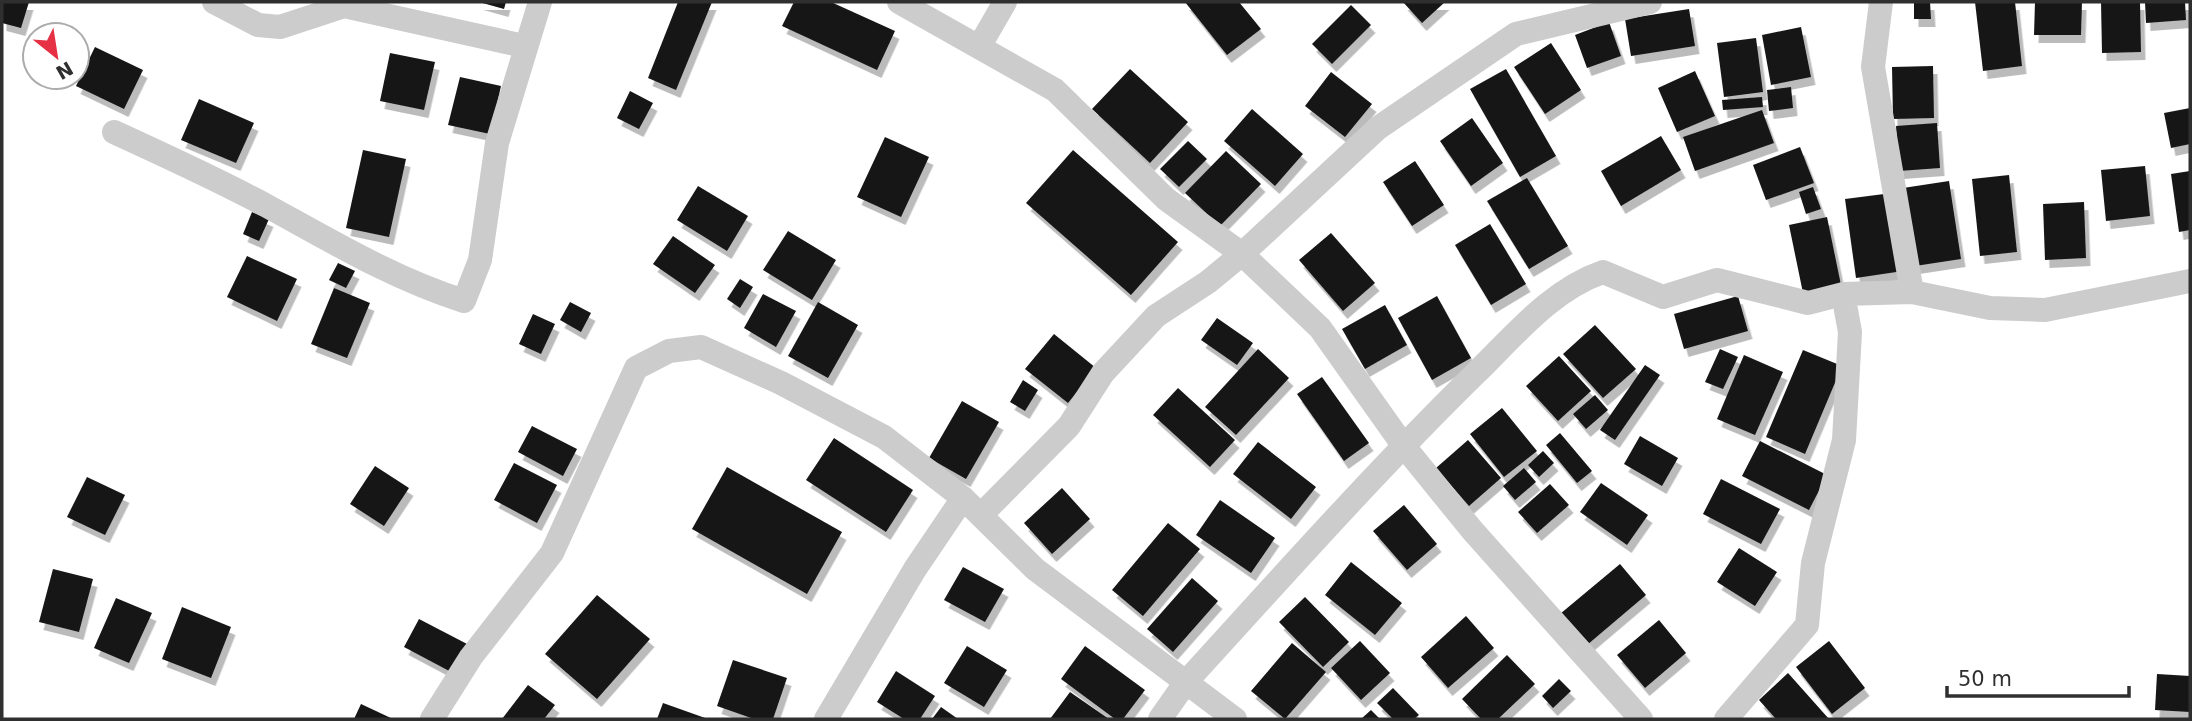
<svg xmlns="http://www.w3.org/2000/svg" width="2192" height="721" font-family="'DejaVu Sans',sans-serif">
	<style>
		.building { fill: #161616; filter: url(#shadow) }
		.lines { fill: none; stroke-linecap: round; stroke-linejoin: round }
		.minor { stroke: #ccc; stroke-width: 24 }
	</style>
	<defs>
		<filter id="shadow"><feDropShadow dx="4.5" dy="8" stdDeviation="0" flood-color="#0004"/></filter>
	</defs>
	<rect width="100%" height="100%" fill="#fff"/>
	<!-- building -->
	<path class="building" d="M2,2h27l-8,26 -19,-5z
		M479,2h27l-2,7z
		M678,2h34l-36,88 -28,-12z
		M794,2h37l64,29 -18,39 -95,-44z
		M1185,2h54l22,27 -34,26z
		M1403,2h42l-23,21z
		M1914,2h16l1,17h-17z
		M1975,2h40l7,64 -39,5z
		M2035,2h47l-1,33h-47z
		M2101,2h39l1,50 -39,1z
		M2145,2h40l1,18 -40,3z
		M1351,5l20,20 -39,39 -20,-20z
		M1689,9l6,37 -64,10 -6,-37z
		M1609,22l12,34 -34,12 -12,-33z
		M1801,27l10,50 -40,8 -9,-50z
		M1756,38l7,54 -39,5 -7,-54z
		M1551,43l30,47 -36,24 -31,-47z
		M95,47l48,23 -19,39 -48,-23z
		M390,53l45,9 -11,48 -44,-9z
		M1933,66l1,52 -41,1 -1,-52z
		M1130,69l58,53 -38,41 -58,-54z
		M1506,69l50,87 -36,21 -50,-88z
		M1695,71l20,45 -38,16 -19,-44z
		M1331,72l41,32 -27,33 -40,-31z
		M460,77l41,9 -11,48 -42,-9z
		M1791,87l2,21 -24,3 -2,-21z
		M630,91l23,12 -14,26 -22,-11z
		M1762,97l1,10 -40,3 -1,-10z
		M199,99l55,24 -18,40 -55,-23z
		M2190,108v36l-19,4 -7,-35z
		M1252,109l51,45 -28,32 -51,-45z
		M1762,110l12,33 -79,28 -12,-34z
		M1472,118l31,45 -32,23 -31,-45z
		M1937,123l3,45 -41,3 -3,-45z
		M1661,136l20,34 -60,36 -20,-35z
		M885,137l44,20 -28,60 -44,-20z
		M1188,141l19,18 -28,28 -19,-18z
		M1800,147l14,36 -48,17 -13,-35z
		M363,150l43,9 -17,78 -43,-9z
		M1073,150l105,92 -47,53 -105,-92z
		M1226,151l35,33 -41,42 -35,-33z
		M1415,161l29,44 -32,21 -29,-44z
		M2145,166l5,50 -44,5 -5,-51z
		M2190,171v59l-11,2 -8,-58z
		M2009,175l8,77 -37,4 -8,-77z
		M1527,178l41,68 -39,23 -42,-68z
		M1949,181l12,78 -46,7 -12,-78z
		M698,186l50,30 -21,35 -50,-31z
		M1813,187l8,22 -15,5 -7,-22z
		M1892,193l11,78 -47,7 -11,-79z
		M2084,202l2,56 -41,2 -2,-56z
		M252,212l17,7 -10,22 -16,-7z
		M1827,217l14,68 -38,8 -14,-68z
		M1490,224l36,60 -35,21 -36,-60z
		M788,231l48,29 -24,40 -49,-30z
		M1331,233l44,50 -32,28 -44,-51z
		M673,236l42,29 -20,28 -42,-29z
		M247,256l50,23 -20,42 -50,-24z
		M338,263l17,8 -9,17 -17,-8z
		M740,279l13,8 -13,21 -13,-9z
		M334,288l36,15 -23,55 -36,-14z
		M763,294l33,17 -20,36 -32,-19z
		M1437,296l34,62 -39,22 -34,-62z
		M1738,296l10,35 -64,18 -10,-35z
		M570,302l21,11 -10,19 -21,-12z
		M818,302l40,23 -30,53 -40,-22z
		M1385,305l22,40 -42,24 -23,-40z
		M533,314l22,10 -14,30 -22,-10z
		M1217,318l36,25 -16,22 -36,-25z
		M1595,325l41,44 -33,29 -40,-44z
		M1054,334l42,34 -28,35 -43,-34z
		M1258,349l31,29 -53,57 -31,-28z
		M1720,349l18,8 -15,32 -18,-7z
		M1803,350l39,16 -37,88 -39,-17z
		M1744,355l39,17 -28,63 -38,-16z
		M1559,356l32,35 -33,30 -32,-35z
		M1645,365l15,10 -45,65 -15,-10z
		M1322,377l47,66 -25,18 -47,-67z
		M1023,380l15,10 -13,21 -15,-9z
		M1178,388l57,52 -25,27 -57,-52z
		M1595,395l13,15 -22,19 -13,-15z
		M962,401l37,21 -33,57 -37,-21z
		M1502,408l35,43 -33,26 -34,-43z
		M532,426l45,23 -14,27 -45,-24z
		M1560,433l32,38 -15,12 -31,-38z
		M1640,436l38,22 -16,28 -38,-22z
		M834,438l79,52 -27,42 -80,-52z
		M1468,440l33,38 -32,28 -33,-38z
		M1760,441l67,34 -18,35 -67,-34z
		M1258,442l58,45 -25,32 -58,-45z
		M1543,451l11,12 -15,14 -11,-12z
		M514,463l43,22 -20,38 -43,-23z
		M375,466l34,22 -25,38 -34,-22z
		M727,467l115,65 -35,62 -115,-65z
		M1524,468l12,14 -21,18 -12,-14z
		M87,477l38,18 -20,40 -38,-18z
		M1721,479l59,30 -19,35 -58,-30z
		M1601,483l47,32 -21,30 -47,-33z
		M1550,484l19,21 -32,28 -19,-21z
		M1062,488l28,31 -38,35 -28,-31z
		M1220,500l55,38 -24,35 -55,-38z
		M1404,505l33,39 -30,26 -34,-39z
		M1168,523l32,26 -57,67 -31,-26z
		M1739,548l38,24 -22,34 -38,-24z
		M1351,562l51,41 -27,32 -50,-40z
		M1620,564l26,31 -59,50 -27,-31z
		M963,567l41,22 -19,33 -41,-22z
		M53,569l40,10 -14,53 -40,-10z
		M1192,578l26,23 -45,51 -26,-23z
		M597,595l53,44 -53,60 -52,-45z
		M1305,597l44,45 -26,25 -44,-45z
		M116,598l36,15 -23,50 -35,-15z
		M182,607l49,20 -20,51 -49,-19z
		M1466,616l28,32 -46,40 -27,-31z
		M419,619l50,26 -16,28 -49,-26z
		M1659,620l27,33 -41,35 -28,-33z
		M1360,641l30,32 -29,27 -30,-32z
		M1829,641l36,47 -33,26 -36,-47z
		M1292,643l34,29 -41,47 -34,-28z
		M967,646l40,24 -23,37 -40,-24z
		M1085,646l60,44 -22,29h-8l-54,-40z
		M1507,655l28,29 -37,35h-17l-19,-20z
		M733,660l54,18 -14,41h-19l-37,-13z
		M896,671l39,25 -15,23h-16l-27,-17z
		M1788,673l41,46h-53l-17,-19z
		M2157,674l33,2v36l-35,-2z
		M1559,679l12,12 -18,17 -11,-12z
		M528,685l27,20 -11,14h-42z
		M1393,688l26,27 -5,4h-21l-16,-16z
		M1070,692l39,27h-59z
		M663,703l45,16h-51z
		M361,704l32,15h-39z
		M941,707l17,12h-26z
		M1371,710l9,9h-19z"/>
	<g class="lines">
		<!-- minor -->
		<path class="minor" d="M214,2l44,23 22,2 64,-21 180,40
			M899,2l156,88 111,109 76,55 78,74 83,117 69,85 169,189
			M1881,2l-8,65 39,225
			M979,47l26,-45
			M114,132c52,24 103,47 153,74 64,35 127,73 197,95l16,-41 17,-117 43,-141
			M981,515l88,-89 34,-53 53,-57 52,-34 34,-28 136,-126 138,-94 134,-32
			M432,719l39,-62 81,-104 84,-185 33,-17 32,-4 80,36 103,54 79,61 72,71 200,150
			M826,719l89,-150 48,-71
			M1160,719l26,-37c95,-104 189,-210 290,-309 39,-38 75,-83 127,-101l60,25 54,-17 91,23 35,-9 69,-2 78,16 55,2 145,-29
			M1726,719l81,-94 6,-62 31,-123 6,-108 -7,-38"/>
	</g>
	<!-- border -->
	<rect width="2192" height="721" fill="none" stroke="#2f2f2f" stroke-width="7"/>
	<!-- north arrow -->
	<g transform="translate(56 56) rotate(150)"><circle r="33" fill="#ffffff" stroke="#acacac" stroke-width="2"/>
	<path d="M0-5L12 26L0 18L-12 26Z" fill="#e63145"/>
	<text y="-10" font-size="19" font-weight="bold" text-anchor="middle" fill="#2f2f2f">N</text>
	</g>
	<!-- scale -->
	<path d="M1947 686v10h182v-10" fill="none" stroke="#2f2f2f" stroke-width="3.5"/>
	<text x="1958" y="686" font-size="21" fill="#2f2f2f" stroke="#ffffff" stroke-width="5" paint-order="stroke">50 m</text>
</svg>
